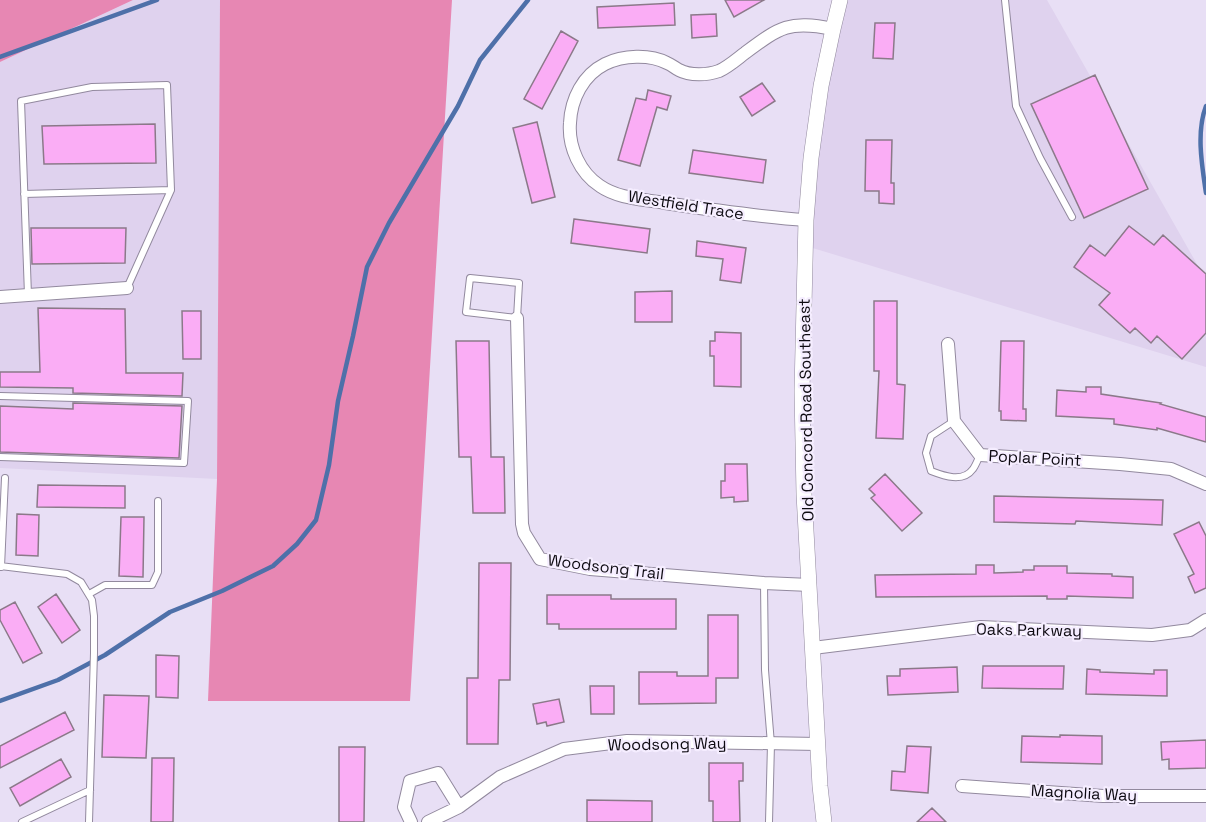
<svg xmlns="http://www.w3.org/2000/svg" width="1206" height="822" font-family="'Space Grotesk',sans-serif">
	<style>
		.built { fill: #dfd2ee }
		.forest { fill: #e787b3 }
		.lines { fill: none; stroke-linecap: round; stroke-linejoin: round }
		.stream { stroke: #4e70a9; stroke-width: 4.5 }
		.building { fill: #faadf5; stroke: #8b7989; stroke-width: 1.5 }
		.service-casing { stroke: #92899e; stroke-width: 8 }
		.minor-casing { stroke: #92899e; stroke-width: 14 }
		.tertiary-casing { stroke: #92899e; stroke-width: 16 }
		.service { stroke: #fff; stroke-width: 6 }
		.minor { stroke: #fff; stroke-width: 12 }
		.tertiary { stroke: #fff; stroke-width: 15 }
		.labels { text-anchor: middle; dominant-baseline: central; stroke-width: 4.5; stroke-linejoin: round; paint-order: stroke }
		.street-label { font-size: 16px; fill: #0d0a11; stroke: #f5edff }
	</style>
	<rect width="100%" height="100%" fill="#e8dff5"/>
	<!-- built -->
	<path class="built" d="M133,0h87l-3,479 -217,-11v-406z
		M833,0h214l159,280v87l-400,-121z"/>
	<!-- forest -->
	<path class="forest" d="M0,0h133l-133,62z
		M220,0h232l-42,701h-202l9,-222z"/>
	<g class="lines">
		<!-- stream -->
		<path class="stream" d="M0,57l157,-57
			M1206,106c-10,26 -4,60 0,87
			M0,701l58,-21 47,-25 65,-43 52,-21 51,-25 24,-22 19,-24 13,-55 9,-64 15,-65 14,-69 22,-44 69,-117 22,-46 48,-60"/>
	</g>
	<!-- building -->
	<path class="building" d="M725,0h39l-30,17z
		M674,3l1,22 -77,3 -1,-21z
		M716,14l1,22 -25,2 -1,-23z
		M875,23h20l-2,36 -20,-1z
		M561,31l17,10 -36,68 -18,-10z
		M1095,75l53,114 -64,29 -53,-114z
		M762,83l13,18 -23,15 -12,-19z
		M648,90l23,6 -4,14 -10,-3 -17,59 -22,-6 18,-62 10,2z
		M537,122l18,75 -23,6 -19,-75z
		M155,124l1,39 -112,1 -2,-38z
		M866,140h26l-1,43h3v21l-15,-1v-12h-14z
		M693,150l73,10 -3,23 -74,-10z
		M574,219l76,10 -3,24 -76,-10z
		M1129,226l25,19 9,-10 43,39v59l-24,26 -25,-23 -6,7 -16,-15 -5,5 -31,-28 11,-12 -36,-26 16,-22 15,11z
		M31,228h95l-1,35 -93,1z
		M697,241l49,7 -5,35 -21,-3 3,-21 -27,-3z
		M672,291v31h-37v-30z
		M874,301h23v83l8,1 -2,54 -27,-1 3,-67h-5z
		M38,308l87,1 1,64h57l-1,23 -109,-3v-5l-73,-1v-15h40z
		M182,311h19v48h-18z
		M715,332l26,1v54l-27,-1v-30h-4v-15h5z
		M456,341h33l2,116h13l1,56h-32l-2,-56h-12z
		M1001,341h23l-1,68h3v12l-25,-1v-9h-2z
		M1086,387h15v7l60,9 -1,1 46,13v25l-49,-14v2l-43,-6v-5l-58,-3 1,-26 29,2z
		M73,403l109,3 -3,52 -179,-6v-46l73,3z
		M725,464h22l1,37 -14,1v-5l-13,1v-17h4z
		M885,474l37,39 -20,18 -31,-33 4,-3 -6,-6z
		M38,485l87,1v22l-88,-1z
		M994,496l169,4 -1,25 -86,-4 -1,3 -81,-2z
		M17,514l22,1 -1,41 -22,-1z
		M121,517h23l-1,60 -24,-1z
		M1199,522l7,14v52l-11,5 -7,-16 6,-3 -20,-40z
		M479,563h32l-1,117h-11l-1,64h-31v-66h11z
		M976,565h18v8l29,-1v-2h11v-4h33v7l45,1v2l21,1v21l-66,-2v3h-20v-3l-171,1 -1,-22 101,-1z
		M56,594l24,36 -18,13 -24,-36z
		M547,595h64v4h65v30h-117v-5h-12z
		M15,602l27,51 -19,10 -23,-43v-10z
		M708,615h30v63h-22v25l-77,1v-32h38v4h31z
		M156,655l23,1 -1,42 -22,-1z
		M983,666h81l-1,23 -81,-1z
		M957,667l1,25 -70,3 -1,-19h13v-7z
		M1087,669l13,1v2l54,2v-4h13v26l-81,-2z
		M590,686h24v28h-23z
		M104,695l45,1 -3,62 -44,-1z
		M559,699l5,23 -17,4 -1,-4 -9,2 -4,-20z
		M65,712l9,18 -74,38v-22z
		M1060,735l42,1v28l-81,-2 1,-26 38,1z
		M1206,740v28l-37,1v-10l-7,1 -1,-18z
		M907,746l24,1 -3,46 -37,-3 1,-19 13,1z
		M339,747h26l-1,75h-25z
		M152,758h22l-1,64h-22z
		M61,759l10,18 -51,29 -10,-18z
		M709,763h34v18h-4l1,41h-27v-21h-4z
		M587,800l65,1v21h-65z
		M932,808l14,14h-29z"/>
	<g class="lines">
		<defs>
			<path id="service" d="M1005,0l11,106 24,52 32,59
				M24,194l147,-4
				M470,278l49,5 -2,35 -51,-6z
				M28,295l-7,-194 71,-14 75,-2 4,105 -44,98
				M0,396l188,5 -4,62 -184,-6
				M954,421l-23,15 -5,17 5,18c13,5 32,12 42,-2 3,-4 5,-10 7,-14
				M0,566l67,8 14,8 11,18 2,16v37l-5,169
				M1,567l4,-89
				M764,583l1,87 6,74 -2,78
				M89,594l16,-9h47l6,-13v-71
				M22,822l68,-32"/>
			<path id="minor" d="M806,220c-47,-3 -94,-10 -141,-17 -22,-4 -46,-4 -65,-17 -20,-13 -32,-39 -30,-63 1,-24 13,-48 35,-59 18,-9 45,-10 62,-1 5,2 8,5 12,7 11,6 29,5 40,1 9,-4 18,-12 26,-18 35,-26 44,-33 88,-24
				M0,297l127,-9
				M517,318l5,206 2,9 16,26 50,10 174,14 46,2
				M948,344l6,77 26,34 140,9 51,5 35,15
				M813,648l168,-21 171,8 38,-5 16,-10
				M962,786l141,10h103
				M411,822l-7,-15 6,-26 28,-8 21,34
				M428,822l31,-15 41,-30 64,-28 63,-8 191,3"/>
			<path id="tertiary" d="M824,822l-4,-36 -16,-292 -2,-103 4,-171 5,-62 10,-72 12,-57 7,-29"/>
		</defs>
		<!-- service casing -->
		<use href="#service" class="service-casing"/>
		<!-- minor casing -->
		<use href="#minor" class="minor-casing"/>
		<!-- tertiary casing -->
		<use href="#tertiary" class="tertiary-casing"/>
		<!-- service -->
		<use href="#service" class="service"/>
		<!-- minor -->
		<use href="#minor" class="minor"/>
		<!-- tertiary -->
		<use href="#tertiary" class="tertiary"/>
	</g>
	<g class="labels">
		<!-- street labels -->
		<g class="street-label">
			<text transform="translate(686 205) rotate(9)">Westfield Trace</text>
			<text transform="translate(806 410) rotate(-91)">Old Concord Road Southeast</text>
			<text transform="translate(1035 458) rotate(3)">Poplar Point</text>
			<text transform="translate(606 567) rotate(7)">Woodsong Trail</text>
			<text transform="translate(1029 630) rotate(1)">Oaks Parkway</text>
			<text transform="translate(667 744) rotate(-1)">Woodsong Way</text>
			<text transform="translate(1084 793) rotate(3)">Magnolia Way</text>
		</g>
	</g>
</svg>
